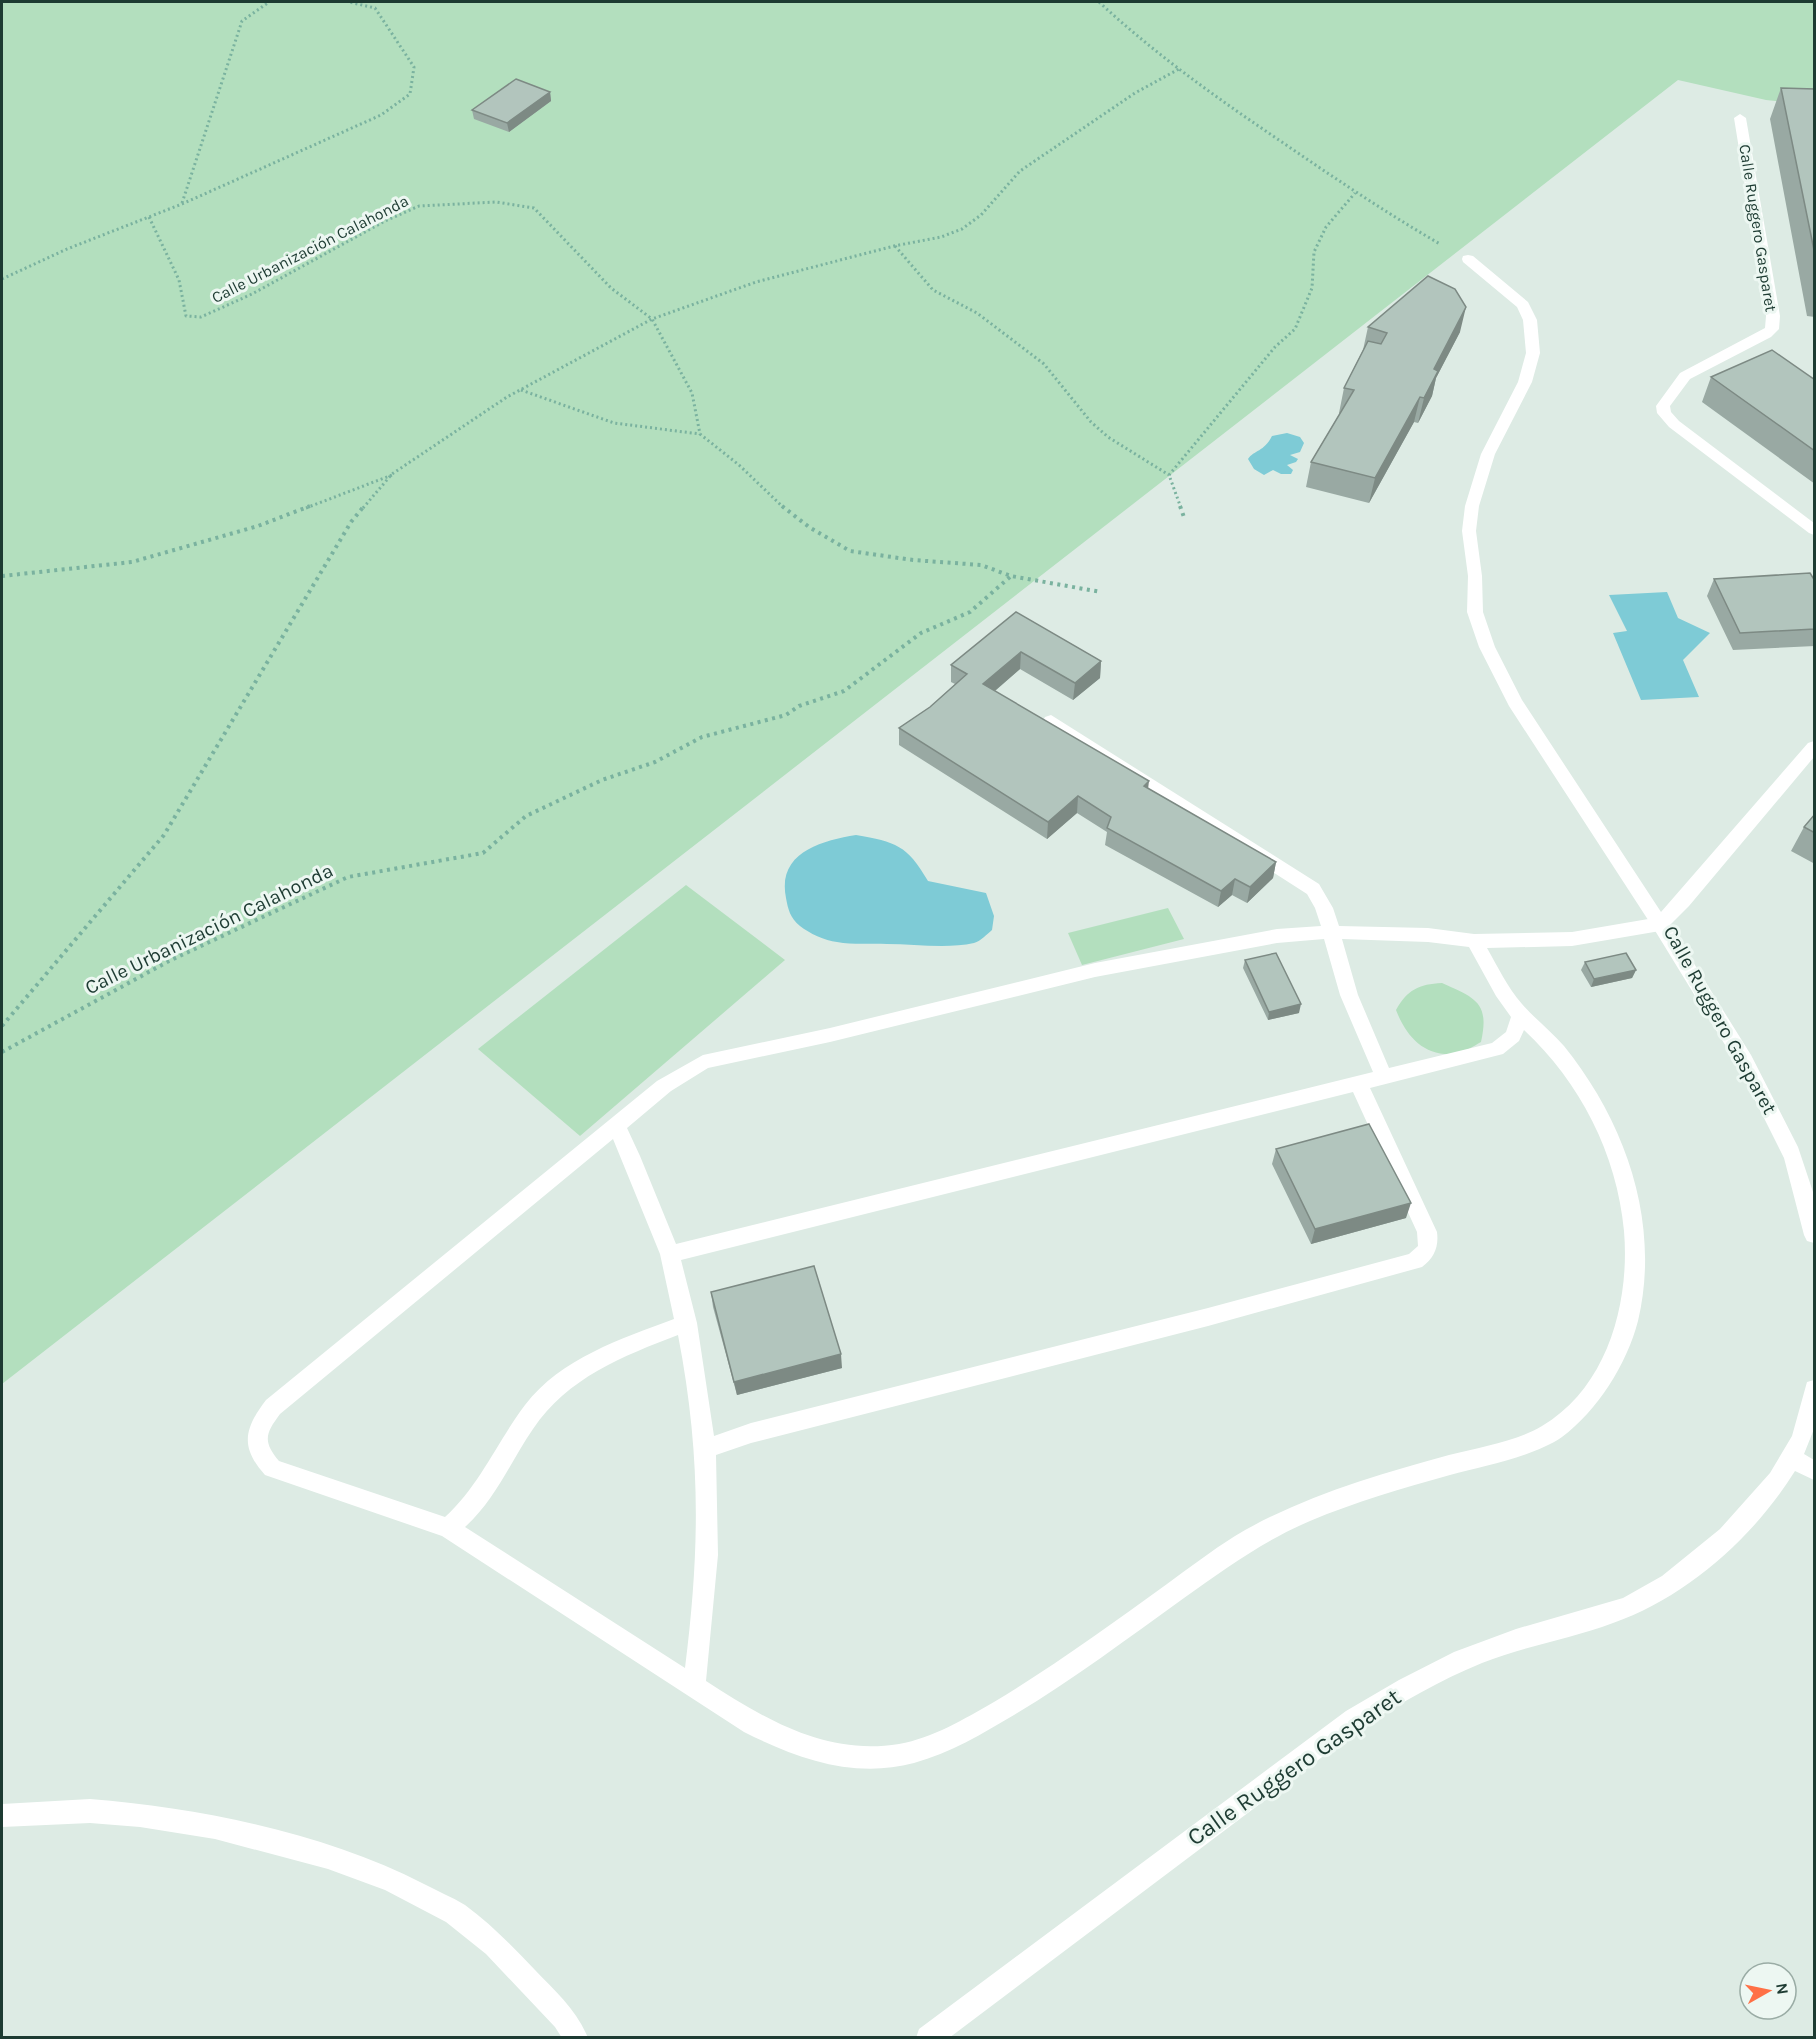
<svg xmlns="http://www.w3.org/2000/svg" width="1816" height="2039" font-family="Karla,sans-serif">
	<style>
		.green { fill: #b3dfbe }
		.water { fill: #7ecbd6 }
		.lines { fill: none; stroke-linecap: round; stroke-linejoin: round }
		.path-far1 { stroke: #7ab29f; stroke-width: 3; stroke-dasharray: 2 3; stroke-linecap: butt }
		.path { stroke: #7ab29f; stroke-width: 4; stroke-dasharray: 3 4.5; stroke-linecap: butt }
		.lane { fill: #fff; fill-rule: evenodd }
		.street { fill: #fff; fill-rule: evenodd }
		.wall { fill: #99a9a3 }
		.shaded-wall { fill: #7d8a84 }
		.building { fill: #b2c5bd; stroke: #7d8a84; stroke-width: 1.5 }
		.labels { text-anchor: middle; dominant-baseline: central; stroke-width: 6; stroke-linejoin: round; paint-order: stroke }
		.far-street-label { font-size: 16px; fill: #1d3b32; stroke: #edf7f2 }
		.street-label { font-size: 20px; fill: #1d3b32; stroke: #edf7f2 }
		.near-street-label { font-size: 24px; fill: #1d3b32; stroke: #edf7f2 }
	</style>
	<rect width="100%" height="100%" fill="#ddebe4"/>
	<!-- green -->
	<path class="green" d="M2,2h1812v103l-48,-5 -88,-20 -1676,1304z
		M686,885l99,75 -205,176 -102,-87z
		M1168,908l16,31 -102,26 -14,-32z
		M1442,983c33,15 48,19 39,59 -7,4 -18,11 -26,12 -31,3 -49,-18 -59,-44 11,-20 23,-26 46,-27z"/>
	<!-- water -->
	<path class="water" d="M1287,433l13,4 4,6 -4,9 -10,3 8,4 -2,3 -9,3 6,5 -2,4h-10l-8,-4 -9,5 -10,-6 -6,-10c6,-9 16,-7 24,-23z
		M1667,592l11,26 32,15 -27,27 16,37 -58,3 -28,-67 14,-2 -18,-36z
		M856,835c40,7 51,10 72,46l58,12 8,23 -2,14c-5,4 -11,11 -18,13 -27,6 -59,1 -87,1 -16,-1 -34,1 -50,-2 -12,-1 -28,-9 -37,-16 -10,-8 -12,-17 -14,-28 -9,-45 34,-57 70,-63z"/>
	<g class="lines">
		<!-- path-far1 -->
		<path class="path-far1" d="M1099,2c55,51 115,94 177,136 54,37 107,73 164,106
			M182,203l60,-182 27,-19
			M149,217l30,63 7,36 15,1 51,-23 133,-73 34,-15 77,-4 38,6 77,80 41,31 40,74 8,41 39,31 45,43
			M895,246l38,44 44,23 67,51 47,58 17,15 61,38
			M2,279l65,-30 115,-45 199,-89 29,-21 4,-27 -39,-59 -26,-6
			M521,390l93,33 86,11
			M306,508l86,-33
			M363,508l29,-34 115,-77 145,-78 104,-37 138,-36 47,-9 21,-8 19,-14 39,-44 115,-78 44,-24
			M1181,508l-12,-33 106,-128 20,-18 17,-41 2,-36 12,-25 29,-34"/>
		<!-- path -->
		<path class="path" d="M782,506l27,21 41,24 63,9 68,5 30,11 90,16
			M1180,506l5,14
			M2,576l130,-14 126,-36 52,-20
			M2,1026l162,-191 187,-313 13,-16
			M2,1052l167,-91 179,-84 135,-24 43,-37 76,-36 53,-18 47,-25 84,-22 13,-9 45,-15 77,-58 49,-21 41,-36"/>
		<!-- lane -->
		<path class="lane" d="M1051,715l268,169 14,24 6,18 89,2 46,6 98,-2 88,-15 6,2 3,5 -3,5 -6,2 -88,15 -85,2c11,19 20,39 35,56 13,15 29,27 42,42 62,77 97,177 74,275 -11,43 -41,90 -76,116 -29,20 -79,29 -112,38 -47,13 -95,27 -140,46 -47,20 -85,48 -126,77 -56,40 -111,82 -170,117 -32,19 -64,38 -100,48 -60,16 -116,-4 -170,-31l-302,-196 -177,-61c-25,-28 -21,-46 1,-75l391,-319 46,-26 127,-27 265,-65 182,-34 44,-3 -6,-18 -8,-14 -262,-169 -2,-4 2,-4zM1324,939l16,56 33,77 -697,172 -36,-88 -13,-28 44,-37 37,-23 122,-26 265,-65 182,-34zM1342,939l86,3 41,5 27,49 15,21 -5,15 -14,11 -103,25 -31,-73zM1524,1030c56,52 93,124 100,201 6,71 -16,156 -82,195 -27,16 -62,21 -93,29 -72,20 -149,42 -214,81 -24,15 -46,32 -68,48 -57,41 -113,82 -173,118 -30,17 -61,36 -95,42 -74,12 -134,-25 -193,-63l12,-126 -2,-100 35,-12 457,-117 214,-59c12,-9 17,-20 15,-35l-67,-144 133,-34 16,-13zM1353,1092l64,140 1,14 -9,8 -201,54 -457,115 -37,13 -17,-113 -16,-63zM613,1139l47,115 14,65c-53,20 -113,39 -149,86 -28,37 -45,80 -80,112l-166,-56c-17,-20 -13,-28 1,-47zM678,1335c23,119 22,214 7,333l-220,-141c30,-27 46,-66 68,-98 34,-51 90,-73 145,-94z
			M90,1799c111,9 235,34 334,85 13,7 28,13 41,21 26,19 48,42 70,65 20,21 42,40 53,68h-26l-7,-11 -69,-73 -40,-32 -61,-32 -57,-21 -113,-30 -75,-12 -50,-4 -88,4v-23z"/>
		<!-- street -->
		<path class="street" d="M1740,114l6,4 34,198 -1,13 -8,8 -81,42 -20,27 1,6 8,9 135,102v12l-5,-2 -140,-106 -12,-14 -1,-7 24,-33 85,-45 1,-12 -32,-198z
			M1468,255l5,1 55,46 9,18 3,33 -8,29 -37,72 -16,52 -3,25 6,45 1,36 12,35 27,53 139,212 147,-169 6,-2v16l-125,149 -19,19 81,130 47,92 16,48v48l-7,-2 -3,-6 -20,-77 -46,-92 -84,-137 -145,-223 -30,-59 -12,-35 1,-36 -6,-45 3,-25 16,-52 37,-72 8,-29 -3,-33 -6,-13 -54,-45 -1,-3 1,-3z
			M1814,1380v49l-10,25 10,6v20l-19,-9c-41,66 -108,126 -182,152 -43,16 -88,23 -131,40 -42,17 -81,40 -120,64l-413,311h-33l3,-9 427,-318 53,-31 55,-28 62,-23 107,-31 39,-22 58,-47 50,-56 22,-37 15,-54z"/>
	</g>
	<!-- wall -->
	<path class="wall" d="M1781,88l34,1v228l-8,-1 -37,-197z
		M550,92l1,9 -42,31 -35,-13 -2,-9z
		M1368,327l92,5 -24,46 -4,18 -14,27 -4,-1 -45,81 -63,-16 5,-25 29,-49h-1l5,-25 19,-38z
		M1711,377l104,3v104l-113,-82z
		M1714,579l101,2v65l-82,4 -26,-54z
		M1016,612l85,49 -1,17 -27,22 -53,-31 -25,22 153,97 128,74 -3,16 -26,25 -15,-8 -14,12 -113,-62 2,-13 -30,-19 -30,26 -148,-94v-17l31,-21 25,-23 -4,-2v-17z
		M1815,814v50l-24,-13 13,-24z
		M1245,960l54,53 -31,7 -25,-52z
		M1585,962l51,8 -4,8 -41,9 -10,-17z
		M1276,1149l130,69 -95,26 -39,-80z
		M711,1292l131,76 -105,27 -24,-88z"/>
	<!-- shaded-wall -->
	<path class="shaded-wall" d="M550,92l1,9 -42,31 -2,-9z
		M1466,307l-6,25 -24,46 -4,18 -14,27 6,-25 10,-29z
		M1420,397l-6,25 -45,81 6,-25z
		M1021,652l-1,17 -37,32v-17z
		M1101,661l-1,17 -27,22 2,-17z
		M1149,781l-2,17 -3,-12z
		M1078,796l-1,17 -30,26 1,-17z
		M1276,862l-3,16 -26,25 3,-16z
		M1235,879l-3,16 -14,12 3,-16z
		M1636,970l-4,8 -41,9 3,-8z
		M1301,1004l-2,9 -31,7 1,-8z
		M1411,1203l-5,15 -95,26 4,-15z
		M841,1354l1,14 -105,27 -3,-13z"/>
	<!-- building -->
	<path class="building" d="M516,79l34,13 -43,31 -35,-13z
		M1781,88l34,1v166z
		M1428,276l27,13 11,18 -32,62 4,2 -14,27 -4,-1 -45,81 -64,-16 43,-72 -10,-2 24,-47 13,3 6,-11 -19,-6z
		M1772,350l43,30v71l-104,-74z
		M1810,573l5,8v48l-75,4 -26,-54z
		M1016,612l85,49 -26,22 -54,-31 -38,32 166,97 -5,5 132,76 -26,25 -15,-8 -14,12 -114,-63 4,-11 -33,-21 -30,26 -149,-94 31,-21 37,-33 -16,-9z
		M1815,814v19l-11,-6z
		M1276,953l25,51 -32,8 -24,-52z
		M1626,953l10,17 -42,9 -9,-17z
		M1369,1124l42,79 -96,26 -39,-80z
		M814,1266l27,88 -107,28 -23,-90z"/>
	<g class="labels">
		<!-- far-street labels -->
		<g class="far-street-label">
			<text transform="translate(1758 228) rotate(81)">Calle Ruggero Gasparet</text>
			<text transform="translate(310 249) rotate(-27)">Calle Urbanización Calahonda</text>
		</g>
		<!-- street labels -->
		<g class="street-label">
			<text transform="translate(209 929) rotate(-26)">Calle Urbanización Calahonda</text>
			<text transform="translate(1720 1020) rotate(61)">Calle Ruggero Gasparet</text>
		</g>
		<!-- near-street labels -->
		<g class="near-street-label">
			<text transform="translate(1294 1767) rotate(-35)">Calle Ruggero Gasparet</text>
		</g>
	</g>
	<!-- border -->
	<rect width="1816" height="2039" fill="none" stroke="#1d3b32" stroke-width="6"/>
	<!-- north arrow -->
	<g transform="translate(1768 1991) rotate(81)"><circle r="28" fill="#edf7f2" stroke="#9aaca5" stroke-width="1.5"/>
	<path d="M0-4.5L10 22L0 15L-10 22Z" fill="#ff7046"/>
	<text y="-9" font-size="16" font-weight="bold" text-anchor="middle" fill="#1d3b32">N</text>
	</g>
</svg>
